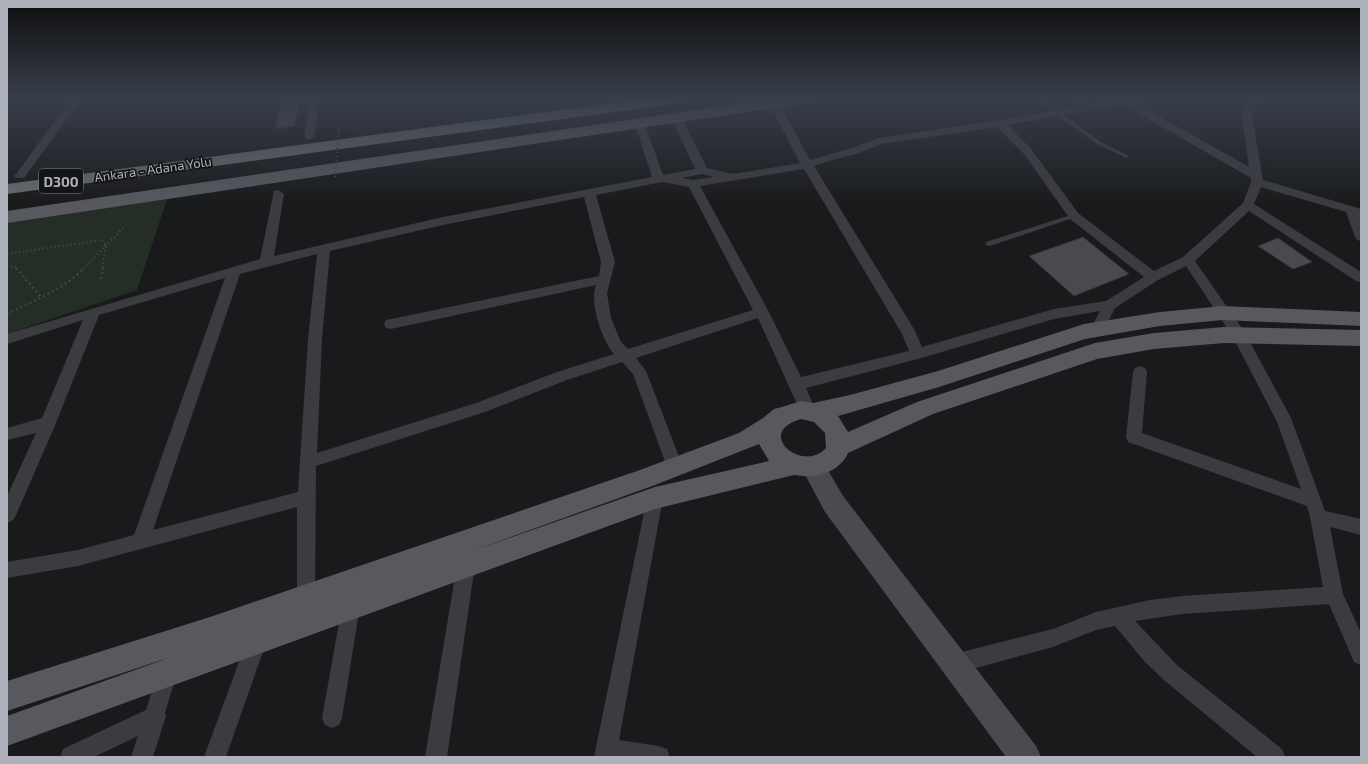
<svg xmlns="http://www.w3.org/2000/svg" width="1368" height="764" font-family="'Exo 2',sans-serif">
	<style>
		.green { fill: #252e26 }
		.building { fill: #484a4e; stroke: #333437 }
		.lines { fill: none; stroke-linecap: round; stroke-linejoin: round }
		.path-far1 { stroke: #414347; stroke-width: 2; stroke-dasharray: 1.5 2.5; stroke-linecap: butt }
		.path { stroke: #414347; stroke-width: 2.5; stroke-dasharray: 2 3; stroke-linecap: butt }
		.lane { fill: #3b3c40; fill-rule: evenodd }
		.street { fill: #3b3c40; fill-rule: evenodd }
		.secondary { fill: #494b50; fill-rule: evenodd }
		.primary { fill: #57595f; fill-rule: evenodd }
		.highway { fill: #676b71; fill-rule: evenodd }
		.path-bridge { stroke: #414347; stroke-width: 2; stroke-dasharray: 1.5 2.5; stroke-linecap: butt }
		.labels { text-anchor: middle; dominant-baseline: central; stroke-width: 3.5; stroke-linejoin: round; paint-order: stroke }
		.far-street-label { font-size: 13px; fill: #adb2ba; stroke: #141416 }
		.shield { fill: #141416; stroke: #7f8389; stroke-width: 1 }
		.shield-label { font-size: 14px; font-weight: bold; fill: #adb2ba }
	</style>
	<rect width="100%" height="100%" fill="#191a1b"/>
	<!-- green -->
	<path class="green" d="M167,199l-30,91 -130,44v-112z"/>
	<!-- building -->
	<path class="building" d="M300,102l-6,24 -19,3 6,-25z
		M1083,237l46,37 -55,22 -45,-40z
		M1278,238l34,24 -19,7 -35,-23z"/>
	<g class="lines">
		<!-- path-far1 -->
		<path class="path-far1" d="M339,127l14,-2 -1,6
			M7,254l95,-14 4,5 -4,24
			M7,266l8,1 2,2
			M83,269l40,-41"/>
		<!-- path -->
		<path class="path" d="M16,268l25,29
			M101,279l2,-11
			M7,314c26,-13 57,-25 77,-46"/>
		<!-- lane -->
		<path class="lane" d="M1034,98h6l61,44 28,14 -3,2 -2,-1 -27,-13z
			M1072,98h6l11,9 -5,1z
			M1074,214l2,1v2l-86,29h-2l-3,-2 1,-2z"/>
		<!-- street -->
		<path class="street" d="M72,98h10l-58,80h-8l-2,-2 2,-2z
			M310,98h10l-6,39 -5,3 -5,-3z
			M1124,98h21l-1,2 -10,2 115,65 -7,-51 8,-18h10l-8,18 11,64 98,29v32l-4,-1 -2,-3 -9,-25 -85,-25 -7,17 107,68v10l-5,-1 -107,-70 -54,50 49,70 47,87 34,93 36,8v16l-31,-8 13,67 18,39v32l-7,-3 -25,-58 -147,10 -47,7 43,45 104,83 3,8h-28l-93,-77 -19,-18 -30,-36 -19,4 -43,17 -99,27 -7,-3 -3,-7 3,-7 7,-3 99,-25 43,-17 54,-12 32,-4 141,-9 -13,-70 -3,-11 -179,-64 -2,-5 7,-65 2,-4 5,-2 5,2 2,4 -5,61 159,56 -24,-67 -44,-85 -47,-71 -28,14 -43,28 -13,26 -5,1 -5,-1 -2,-4 10,-19 -46,8 -136,40 -112,29 6,14 -6,12 -5,2 -5,-2 -3,-4 3,-8 -38,-84 -122,40 10,13 37,96 -2,5 -6,2 -6,-2 -2,-5 -34,-93 -11,-12 -55,18 -82,32 -169,54 -1,132 -2,6 -7,3 -7,-3 -2,-6v-91l-219,59 -71,12v-16l71,-12 56,-15 91,-257 -126,37 -43,108 -40,92 -3,5 -6,3v-27l29,-63 -29,7v-12l35,-10 41,-98 -76,24v-10l253,-75 14,-68 4,-1 6,4 -10,62 169,-39 209,-40 -17,-53 5,-3 5,3 18,51 32,-6 -23,-50 5,-3 5,3 25,49 26,6 67,-11 -31,-60 5,-3 5,3 31,57 39,-11 30,-11 121,-18zM1122,104l129,74v4l-8,21 -60,54 -29,14 -76,-58 -46,-63 -24,-25zM997,127l27,27 46,65 74,58 -38,24 -52,8 -132,38 -8,-18 -100,-163 18,-6 24,-6 25,-10zM804,169l98,165 7,17 -108,26 -32,-65 -69,-126zM702,174l12,3 -21,3 -12,-2zM662,182l27,5 64,123 -125,39 -7,-7 -10,-24 -4,-25 8,-31 -19,-67zM584,197l17,65 -2,14 -208,43 -5,1 -2,4 2,4 5,1 205,-44c-7,18 6,55 18,69l-57,18 -81,31 -159,50 5,-114 8,-88 113,-26zM317,254l-9,85 -10,153 -145,38 87,-256z
			M655,491l6,2 2,5 -44,242 40,6 8,3 3,8h-76l53,-259 2,-5z
			M466,557l6,2 3,6 -28,192h-22l32,-192 3,-6z
			M351,597l7,3 2,6 -18,112 -3,7 -7,3 -7,-3 -3,-7 20,-112 2,-6z
			M257,631l7,2 3,7 -41,117h-22l43,-117 3,-7z
			M167,663l7,3 3,7 -12,40 1,3 -13,41h-22l7,-21 -44,21h-34l3,-8 83,-39 14,-44z"/>
		<!-- secondary -->
		<path class="secondary" d="M813,457l9,3 21,36 193,250 5,11h-35l-181,-245 -24,-45 3,-7z"/>
		<!-- primary -->
		<path class="primary" d="M778,98h37l-3,3 -5,2 -800,120v-12z
			M1223,306l138,6v14l-138,-6 -63,6 -75,13 -146,48 -101,29 10,16 69,-30 178,-59 59,-10 70,-6 137,3v16l-137,-3 -70,6 -57,10 -164,55 -85,39c-9,20 -33,26 -54,22l-139,34 -648,237v-30l164,-59 -164,54v-30l203,-64 430,-147 99,-37 24,-15 11,-9 8,-2 19,-6 12,2 37,-8 88,-24 146,-47 76,-12zM801,419l13,3 11,11 1,15c-23,26 -73,-15 -25,-29zM759,444l10,17 -114,26 -183,64 183,-66z"/>
		<!-- highway -->
		<path class="highway" d="M649,98h40l-3,3 -5,2 -674,91v-10z"/>
		<!-- path-bridge -->
		<path class="path-bridge" d="M335,177l4,-50"/>
	</g>
	<!-- sky -->
	<linearGradient id="sky" x2="0" y2="1"><stop stop-color="#0e0e0f"/><stop offset="0.48" stop-color="#383e4a"/><stop offset="1" stop-color="#383e4a" stop-opacity="0"/></linearGradient>
	<rect width="1368" height="205" fill="url(#sky)"/>
	<g class="labels">
		<!-- far-street labels -->
		<g class="far-street-label">
			<text transform="translate(153 169) rotate(-8)">Ankara - Adana Yolu</text>
		</g>
		<!-- shield labels -->
		<rect class="shield" x="39" y="169" width="44" height="24" rx="3"/>
		<g class="shield-label">
			<text x="61" y="181">D300</text>
		</g>
	</g>
	<!-- border -->
	<rect width="1368" height="764" fill="none" stroke="#adb2ba" stroke-width="16"/>
</svg>
